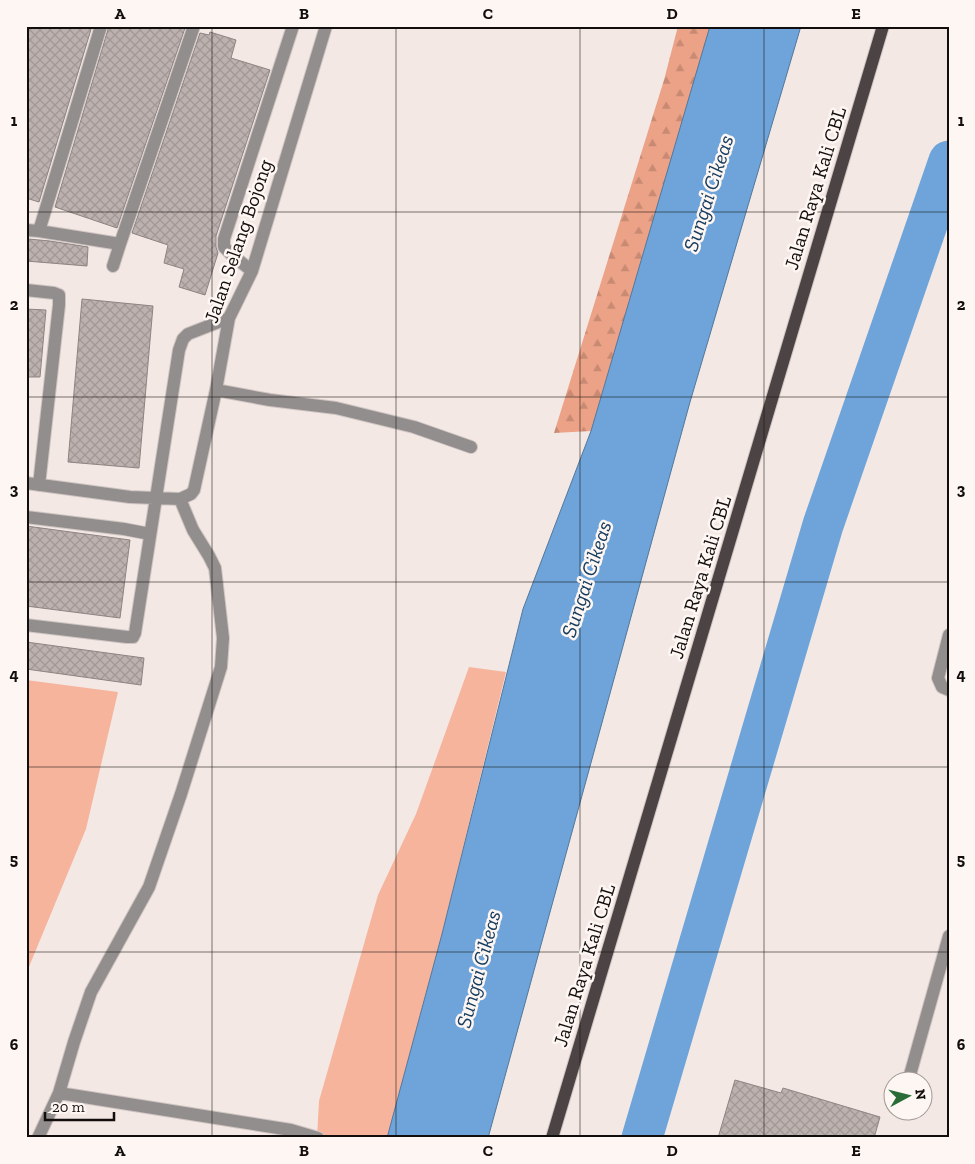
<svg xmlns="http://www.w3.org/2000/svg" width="975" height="1164" font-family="'Zilla Slab',serif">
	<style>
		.grass { fill: #f6b49d }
		.forest { fill: url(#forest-firs) }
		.water { fill: #6ea4d9; stroke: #52779c }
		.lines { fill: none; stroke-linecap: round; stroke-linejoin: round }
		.river { stroke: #6ea4d9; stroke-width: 41 }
		.building { fill: url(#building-cross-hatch); stroke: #8d8381 }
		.minor-casing { stroke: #cfc5c2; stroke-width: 14 }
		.major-casing { stroke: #cfc5c2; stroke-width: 14 }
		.minor { stroke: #928e8e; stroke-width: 12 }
		.major { stroke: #4c4444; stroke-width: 12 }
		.grid { fill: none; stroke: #120e0d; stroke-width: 1; stroke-opacity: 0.55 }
		.labels { text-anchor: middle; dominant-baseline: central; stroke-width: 5; stroke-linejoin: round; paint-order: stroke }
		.street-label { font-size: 20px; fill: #120e0d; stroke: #fef6f2 }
		.water-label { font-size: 21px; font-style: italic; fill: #153d60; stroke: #fef6f2 }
		.neatline { fill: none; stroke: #120e0d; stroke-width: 2 }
		.grid-label { font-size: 16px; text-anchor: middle; font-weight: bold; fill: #120e0d }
	</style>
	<defs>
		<pattern id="forest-firs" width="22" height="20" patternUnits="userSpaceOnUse" patternTransform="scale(1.25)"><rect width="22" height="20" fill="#eca287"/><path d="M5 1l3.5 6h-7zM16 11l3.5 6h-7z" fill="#c98a73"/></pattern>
		<pattern id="building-cross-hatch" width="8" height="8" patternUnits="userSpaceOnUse" patternTransform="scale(1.25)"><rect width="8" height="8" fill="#bcb1af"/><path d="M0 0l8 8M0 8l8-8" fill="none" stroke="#a19795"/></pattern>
	</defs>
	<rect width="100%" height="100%" fill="#f3e8e4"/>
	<!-- grass -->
	<path class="grass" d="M469,667l37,5 -64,262 -55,204h-70l2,-37 59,-206 38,-81z
		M26,680l92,12 -32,137 -60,145z"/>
	<!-- forest -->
	<path class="forest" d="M678,26h33l-120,405 -37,2 110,-353z"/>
	<!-- water -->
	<path class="water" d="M710,26h91l-111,376 -202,736h-101l55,-204 81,-325 68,-178z"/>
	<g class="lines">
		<!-- river -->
		<path class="river" d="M642,1138l181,-613 126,-364"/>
	</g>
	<!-- building -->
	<path class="building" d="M26,26h66l-53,176 -13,-4z
		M109,26h70l6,2 -68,200 -62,-21z
		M210,32l26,8 -5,18 39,12 -54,166v11l2,6 -13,42 -26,-8 5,-18 -20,-6 4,-18 -36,-12 68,-200 9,2z
		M28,239l22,2 38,6 -1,19 -61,-5z
		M82,299l71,7 -14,162 -71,-6z
		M26,309l20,1 -6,67h-14z
		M26,526l104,14 -10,78 -94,-12z
		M26,642l118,16 -3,27 -115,-16z
		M735,1080l46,13 2,-5 97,29 -6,21h-156z"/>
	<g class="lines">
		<defs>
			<path id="minor" d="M26,230l13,1 81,13 74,-218
				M39,231l62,-205
				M113,266l7,-22
				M252,271l-20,-16 -8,-8v-8l69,-213
				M26,290l28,3 5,2v10l-20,180
				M216,390l54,10 66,8 78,19 57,20
				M26,483l104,14 50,2 11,-5 3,-4 22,-100 13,-72 23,-47 74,-245
				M26,517l98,12 26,5
				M26,625l101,12h6l2,-4 44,-283 4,-11 5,-5 41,-16
				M949,635l-11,43 4,9 7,3
				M908,1082l41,-146
				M59,1093l232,37 27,8
				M38,1138l21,-45 15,-51 17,-50 58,-105 32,-93 40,-127 2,-29 -8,-70 -6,-12 -16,-26 -13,-31"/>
			<path id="major" d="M552,1138l331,-1112"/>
		</defs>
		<!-- minor casing -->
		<use href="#minor" class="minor-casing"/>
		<!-- major casing -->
		<use href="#major" class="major-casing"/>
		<!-- minor -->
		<use href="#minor" class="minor"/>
		<!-- major -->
		<use href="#major" class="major"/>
	</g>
	<!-- grid -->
	<path class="grid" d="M212,26v1112M396,26v1112M580,26v1112M764,26v1112M26,212h923M26,397h923M26,582h923M26,767h923M26,952h923"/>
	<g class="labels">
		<!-- street labels -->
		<g class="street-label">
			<text transform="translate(815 188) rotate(-73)">Jalan Raya Kali CBL</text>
			<text transform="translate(238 241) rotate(-71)">Jalan Selang Bojong</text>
			<text transform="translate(700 577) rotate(-73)">Jalan Raya Kali CBL</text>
			<text transform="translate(584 965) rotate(-73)">Jalan Raya Kali CBL</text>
		</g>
		<!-- water labels -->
		<g class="water-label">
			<text transform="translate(708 193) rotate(-72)">Sungai Cikeas</text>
			<text transform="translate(586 579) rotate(-72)">Sungai Cikeas</text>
			<text transform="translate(478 969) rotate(-75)">Sungai Cikeas</text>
		</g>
	</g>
	<!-- border -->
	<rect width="975" height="1164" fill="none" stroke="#fef6f2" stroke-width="55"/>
	<!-- north arrow -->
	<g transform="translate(908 1096) rotate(83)"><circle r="24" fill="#fef6f2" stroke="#a09996"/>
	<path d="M0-4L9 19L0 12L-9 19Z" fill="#2a6c37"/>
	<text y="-8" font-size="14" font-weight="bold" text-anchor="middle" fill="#120e0d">N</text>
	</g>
	<!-- scale -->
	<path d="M45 1112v8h69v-8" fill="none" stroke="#120e0d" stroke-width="2.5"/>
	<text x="52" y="1112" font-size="15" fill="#120e0d" stroke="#fef6f2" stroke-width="4" paint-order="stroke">20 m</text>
	<rect x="28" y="28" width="920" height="1108" class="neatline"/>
	<g class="grid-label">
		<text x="120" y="19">A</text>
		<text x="304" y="19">B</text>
		<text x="488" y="19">C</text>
		<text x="672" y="19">D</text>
		<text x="856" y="19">E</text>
		<text x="14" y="126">1</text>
		<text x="961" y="126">1</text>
		<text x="14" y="310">2</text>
		<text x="961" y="310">2</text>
		<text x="14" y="495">3</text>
		<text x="961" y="495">3</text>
		<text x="14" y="680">4</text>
		<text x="961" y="680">4</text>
		<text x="14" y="865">5</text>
		<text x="961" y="865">5</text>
		<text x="14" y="1050">6</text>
		<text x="961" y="1050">6</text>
		<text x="120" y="1156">A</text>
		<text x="304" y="1156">B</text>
		<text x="488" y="1156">C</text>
		<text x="672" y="1156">D</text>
		<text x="856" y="1156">E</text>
	</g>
</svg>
